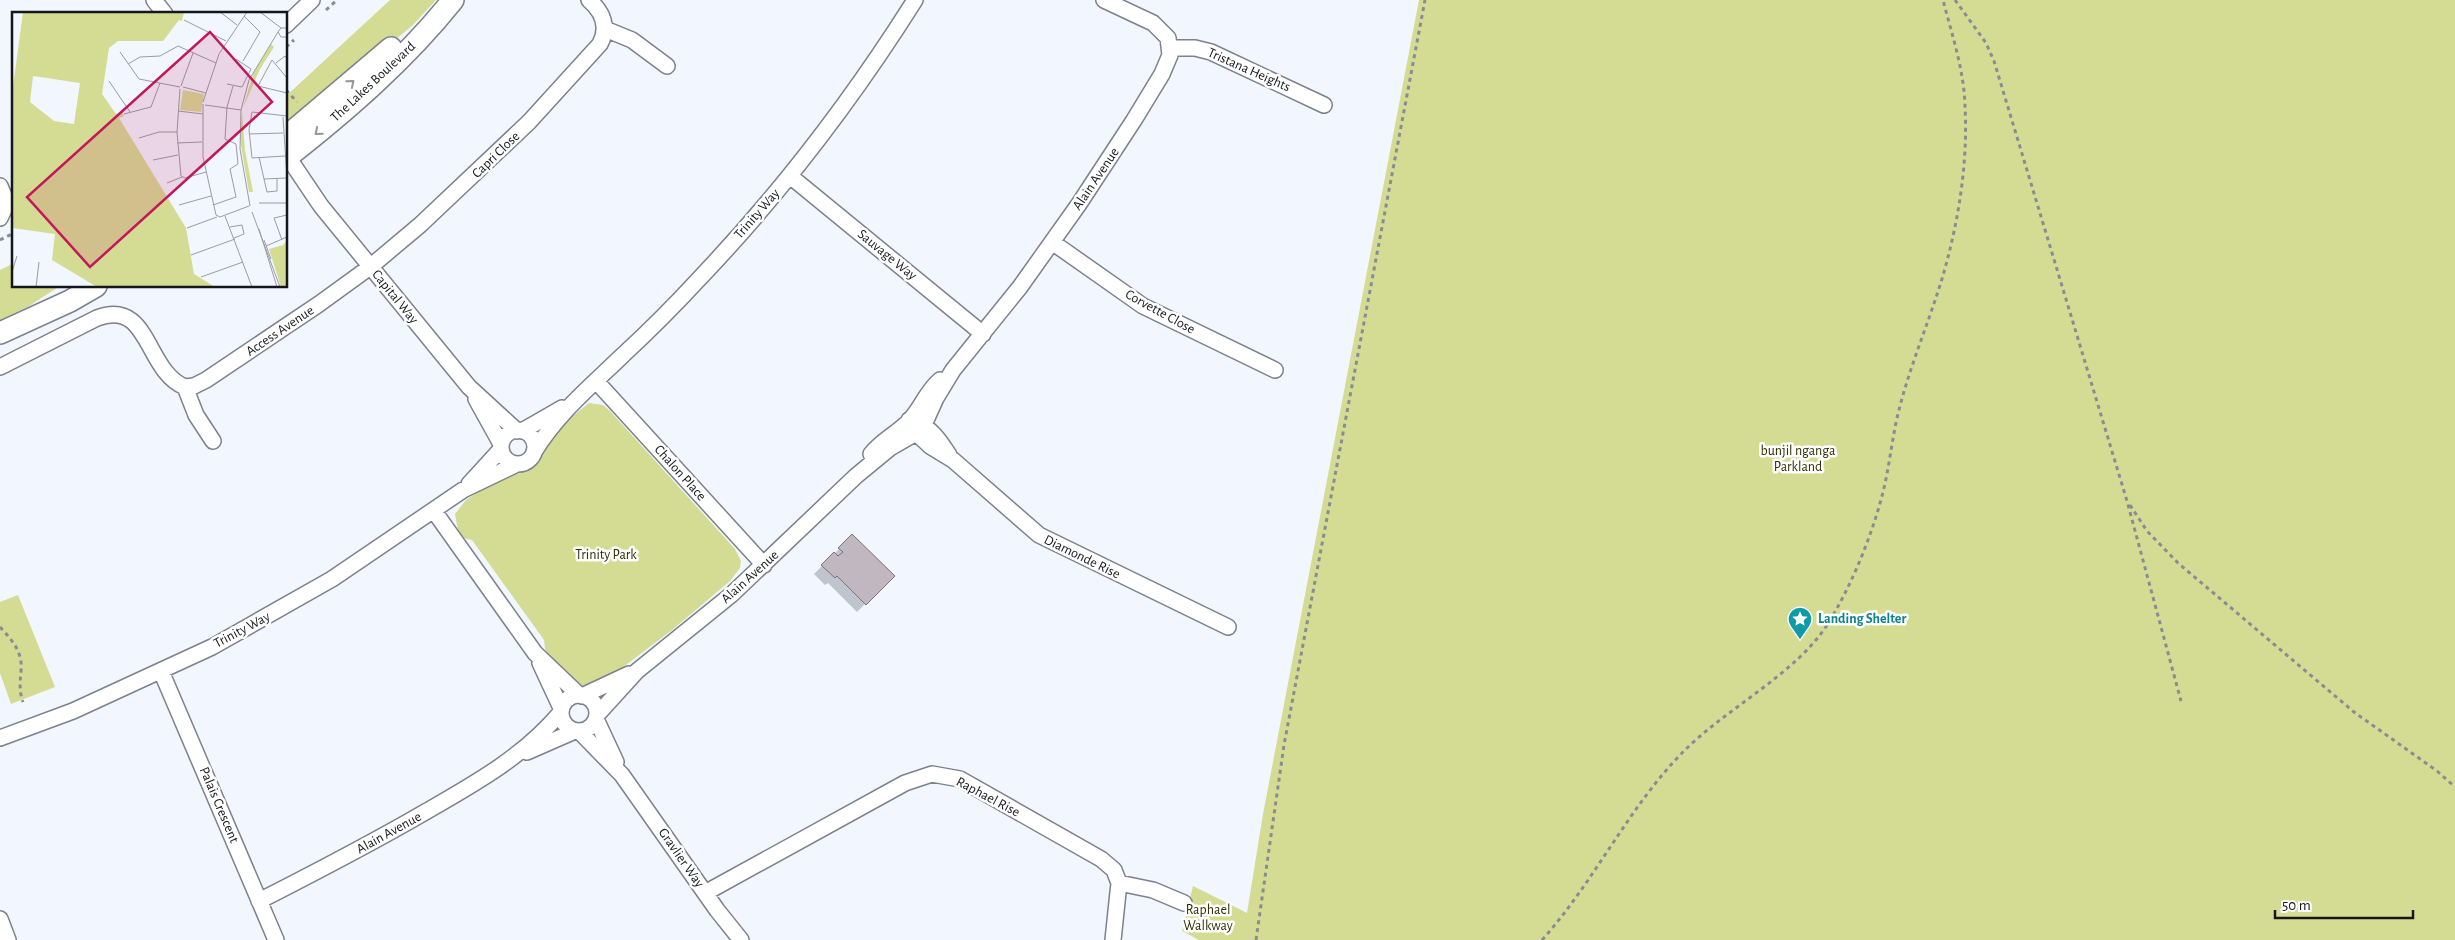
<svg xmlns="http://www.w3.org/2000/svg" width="2455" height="940" font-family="'Alegreya Sans',sans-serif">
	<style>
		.green { fill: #d4dc94 }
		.shadow { fill: #0003 }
		.building { fill: #c0b7c0; stroke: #7a727b }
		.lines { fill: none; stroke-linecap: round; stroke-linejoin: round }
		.street-casing { stroke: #7c828c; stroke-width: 18 }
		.secondary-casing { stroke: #7c828c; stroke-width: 24 }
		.path { stroke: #898c93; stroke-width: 3; stroke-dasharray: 4 4; stroke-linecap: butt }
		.street { stroke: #fff; stroke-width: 15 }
		.secondary { stroke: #fff; stroke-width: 21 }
		.oneway { stroke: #959698 }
		.labels { text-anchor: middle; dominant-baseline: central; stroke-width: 5; stroke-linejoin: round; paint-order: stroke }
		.street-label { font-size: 14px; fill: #14161a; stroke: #fff }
		.park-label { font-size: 14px; fill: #2d3005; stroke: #fff }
		.culture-label { font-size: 14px; font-weight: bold; fill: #0d838f; stroke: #fff; text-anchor: start }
		.inset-road { fill: none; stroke: #999ca3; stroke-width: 1 }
		.view { fill: #c2185b; fill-opacity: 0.15; stroke: #c2185b; stroke-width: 2.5 }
		.inset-edge { fill: none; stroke: #14161a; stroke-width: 2.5 }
	</style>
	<rect width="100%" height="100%" fill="#f1f6ff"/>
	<!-- green -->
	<path class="green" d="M390,0h46l-23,25 -123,102 -4,-4v-27z
		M1419,0h1036v940h-1256l-17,-9 11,-45 54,27 16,-99z
		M14,263v23h46l-31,20 -29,14v-50z
		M589,403l14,2 7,6 125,138 6,12 -1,7 -10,13 -58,49 -54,41 -37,16 -35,-32 -2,-15 -72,-100 -9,-2 -5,-8 -3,-16 11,-14 36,-24 18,-3 16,-9 8,-16 14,-20z
		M18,595l37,92 -44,17 -11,-31v-71z"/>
	<!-- shadow -->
	<path class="shadow" d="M852,536l41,40 -36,36 -29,-29 -3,2 -11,-11z"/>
	<!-- building -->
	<path class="building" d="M852,534l43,42 -29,29 -29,-29 -2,2 -14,-13 13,-13 4,4 5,-4 -5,-4z"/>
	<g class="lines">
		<defs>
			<path id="street" d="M154,0l11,14
				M286,25l26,-25
				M605,29l27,11 35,26
				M1171,48h24l16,4 113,53
				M286,154l35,52 148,181 48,44
				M790,176l193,158
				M0,186l7,17 -7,15
				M1052,242l91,64 132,64
				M0,367l97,-49c53,-20 48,53 88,69l11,28 17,26
				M596,381l168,184
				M185,387l9,-1 12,-6 113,-76 51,-37 50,-42 109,-103 71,-78c9,-17 3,-32 -11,-44
				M476,399l25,45
				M909,420l7,13 14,13 23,14 86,75 189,92
				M914,422c17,5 26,19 35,33
				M501 447a17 17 0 1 1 34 0a17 17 0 1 1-34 0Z
				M522,431l40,-23
				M534,452c24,-39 57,-66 89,-97 26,-24 51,-49 75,-75 82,-86 154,-180 217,-280
				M871,454c11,-14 27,-21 39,-34 12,-13 16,-28 30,-40
				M469,484l32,-35
				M434,511l101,142 44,42
				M540,663l21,45
				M161,671l115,269
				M561 713a18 18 0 1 1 36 0a18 18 0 1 1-36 0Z
				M582,696l47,-22
				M597,715l40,-44 94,-76 125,-119 34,-28 26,-15 11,-15 9,-20 17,-28 67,-83 59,-83 55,-84 28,-46 8,-19 -2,-17 -15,-15 -49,-23
				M596,719l20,43
				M580,732l42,43 95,135 24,30
				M0,738l73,-27 139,-64 120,-68 131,-89 54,-26
				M527,752l48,-21
				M705,893l200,-110 27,-9 28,5 141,80 13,11 5,13 34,7 31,13
				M259,901c57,-29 113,-58 168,-90 49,-28 97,-55 134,-99
				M0,919l8,21
				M1113,940l6,-57"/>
			<path id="secondary" d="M286,137l105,-89
				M286,158c60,-47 119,-98 167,-158
				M0,333l70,-32 26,-15"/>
		</defs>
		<!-- street casing -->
		<use href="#street" class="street-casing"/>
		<!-- secondary casing -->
		<use href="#secondary" class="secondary-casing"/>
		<!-- path -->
		<path class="path" d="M1955,0l31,43 8,18 133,440 54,200
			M326,10l11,-10
			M286,47l8,-7
			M286,90l11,12
			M0,240l14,-7
			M2130,505l17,26 31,32 176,149 83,59 18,16
			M0,627c12,13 23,25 21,44 -1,12 -2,20 2,31
			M1256,940l28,-195 141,-745
			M1542,940c52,-58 85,-130 139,-186 42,-44 114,-79 146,-129 23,-36 44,-87 55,-129 8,-30 10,-61 18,-90 12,-46 31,-89 44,-134 15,-53 24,-111 21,-166 -1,-36 -13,-71 -22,-106"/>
		<!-- street -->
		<use href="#street" class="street"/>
		<!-- secondary -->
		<use href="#secondary" class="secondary"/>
	</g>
	<!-- one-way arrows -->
	<defs><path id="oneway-chevron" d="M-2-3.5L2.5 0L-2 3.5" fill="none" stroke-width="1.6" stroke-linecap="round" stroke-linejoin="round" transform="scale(1.25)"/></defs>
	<g class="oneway">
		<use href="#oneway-chevron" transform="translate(351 83) rotate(-40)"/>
		<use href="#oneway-chevron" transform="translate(318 132) rotate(140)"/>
	</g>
	<!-- icons -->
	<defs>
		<symbol id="sight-pin" viewBox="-11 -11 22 30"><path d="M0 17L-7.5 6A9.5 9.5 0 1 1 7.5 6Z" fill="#0f9aa8" stroke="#fff"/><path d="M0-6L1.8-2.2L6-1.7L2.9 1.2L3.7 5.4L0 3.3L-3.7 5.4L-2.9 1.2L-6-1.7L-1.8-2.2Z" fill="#fff"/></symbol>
	</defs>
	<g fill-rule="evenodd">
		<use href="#sight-pin" x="1786" y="605" width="28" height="38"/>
	</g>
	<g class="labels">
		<!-- street labels -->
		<g class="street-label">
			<text transform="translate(1249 70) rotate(24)">Tristana Heights</text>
			<text transform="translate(373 82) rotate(-43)">The Lakes Boulevard</text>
			<text transform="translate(496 155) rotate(-44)">Capri Close</text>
			<text transform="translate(1096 179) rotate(-56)">Alain Avenue</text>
			<text transform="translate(757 214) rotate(-49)">Trinity Way</text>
			<text transform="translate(887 255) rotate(39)">Sauvage Way</text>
			<text transform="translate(395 297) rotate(51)">Capital Way</text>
			<text transform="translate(1160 312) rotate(29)">Corvette Close</text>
			<text transform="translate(280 331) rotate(-34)">Access Avenue</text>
			<text transform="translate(680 473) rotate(48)">Chalon Place</text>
			<text transform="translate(1082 557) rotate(26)">Diamonde Rise</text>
			<text transform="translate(750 577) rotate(-42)">Alain Avenue</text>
			<text transform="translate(242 630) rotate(-28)">Trinity Way</text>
			<text transform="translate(988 797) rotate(28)">Raphael Rise</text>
			<text transform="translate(219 805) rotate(67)">Palais Crescent</text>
			<text transform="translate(389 833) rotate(-29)">Alain Avenue</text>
			<text transform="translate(681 858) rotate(55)">Gravlier Way</text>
		</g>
		<!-- park labels -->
		<g class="park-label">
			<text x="1798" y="451">bunjil nganga<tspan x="1798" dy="16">Parkland</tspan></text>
			<text x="606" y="555">Trinity Park</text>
			<text x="1208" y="910">Raphael<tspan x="1208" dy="16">Walkway</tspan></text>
		</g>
		<!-- culture labels -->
		<g class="culture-label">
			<text x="1818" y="619">Landing Shelter</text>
		</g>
	</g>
	<!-- overview -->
	<g transform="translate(12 12)">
		<rect width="275" height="275" fill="#f1f6ff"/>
		<path d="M11,0h161l-2,9 -3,-1 -16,21h-45l-9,7 -7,46 14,20 6,-2 2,4 -5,2 67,110 8,46 21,13h-118l-45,-27 3,-26 -43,-6v-134zM21,64l47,7 -6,41 -20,-3 -24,-19zM259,32l3,3 -14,22 -17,39 10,-34zM171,78l21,4 -3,18 -21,-2zM230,100l3,38 8,42h-4l-9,-52zM275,228v47h-6l-12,-38 14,-4z" fill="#d4dc94" fill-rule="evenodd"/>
		<path class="inset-road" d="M208,0l17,13M248,0l21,16M172,8l42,21M275,16h-6l-3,4 3,5h6M108,40l19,27 41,8M231,49l17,-29 -16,-16M264,51l9,-7 2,3M116,52l12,-7 20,-1 18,-10 38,17M275,66l-15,-18 -14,26 29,7M97,69l21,31M215,72l15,3 9,-18 -15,-10M169,74l12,-33M171,75l23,6M168,77l-3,43 4,44 4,2 21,-6M191,90l16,-48 28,-42M191,92v53l13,58 4,2 29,-11M193,93l36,5M166,99l25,3M112,102l27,-7 9,-24M271,105l4,61M237,122l34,-1M127,126l20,-6h18M165,131l25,-1M273,144l-33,2 -3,-28 3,-18 35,4M247,145l5,22 22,-1M141,148l25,-5M252,167l3,13 10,-1v-12M155,171l15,-6M247,191h28M167,193l32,-9M201,193l23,-8 -6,-28 8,-5 -2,-20 -11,-5 2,-32 6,-21M238,194l-10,-57 1,-39 8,-30 29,-48M240,200l28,75M213,204l27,71M218,215l12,-2 2,9 -10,4M175,216l30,-11M247,217l18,58M252,228l7,19M270,228l-8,-22 13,-3M254,234l21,-9M179,243l44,-16M0,260l5,-16M189,265l42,-15M24,275l3,-25"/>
		<path class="view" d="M198,20l62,70 -182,165 -63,-70z"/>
		<rect width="275" height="275" class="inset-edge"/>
	</g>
	<!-- scale -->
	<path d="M2275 910v8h138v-8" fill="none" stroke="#14161a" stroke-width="2.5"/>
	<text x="2282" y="910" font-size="15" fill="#14161a" stroke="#ffffff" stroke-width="4" paint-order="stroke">50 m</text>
</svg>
